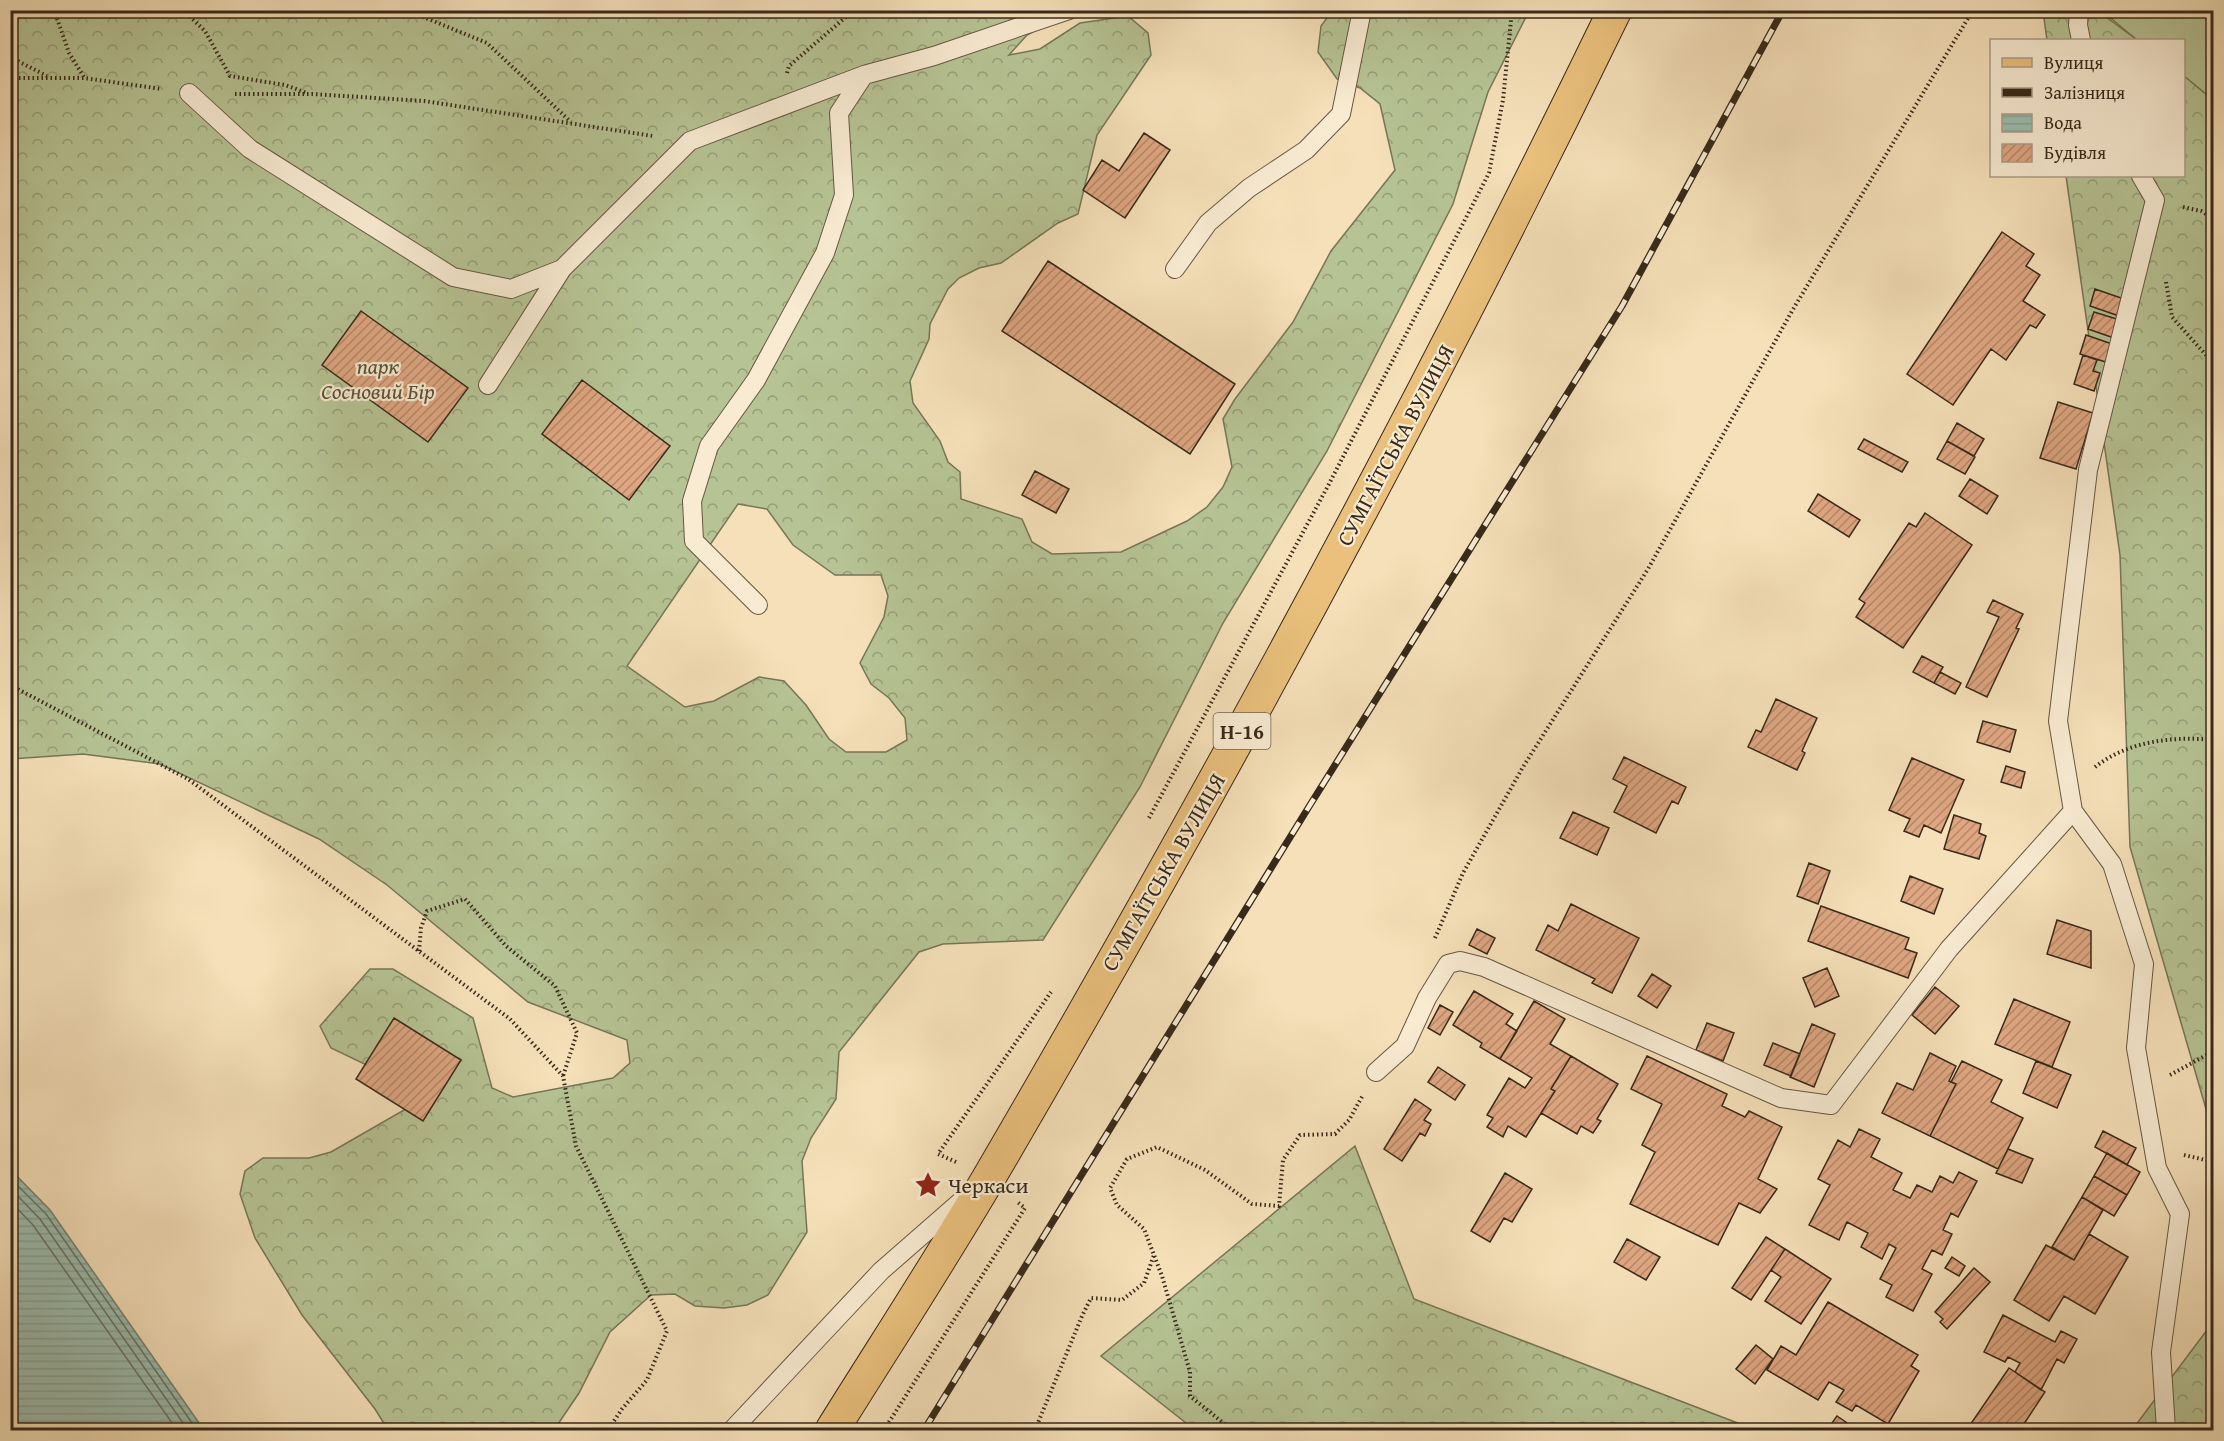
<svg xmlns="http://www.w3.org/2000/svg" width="2224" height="1441" font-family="'Gentium Book Plus',serif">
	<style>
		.grass { fill: #b6c394; stroke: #777657; stroke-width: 1.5 }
		.forest { fill: url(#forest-crowns); stroke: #777657; stroke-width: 1.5; fill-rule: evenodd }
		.water { fill: url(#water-rules); stroke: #748273; stroke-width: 1.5 }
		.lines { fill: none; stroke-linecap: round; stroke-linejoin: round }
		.shore { stroke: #6a7364; stroke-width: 1.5 }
		.building { fill: url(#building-hatch); stroke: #38291a; stroke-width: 1.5 }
		.lane-casing { stroke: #675742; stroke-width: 20 }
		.primary-casing { stroke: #38291a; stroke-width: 35 }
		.path { stroke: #38291a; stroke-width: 4; stroke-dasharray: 1.5 3; stroke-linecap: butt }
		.lane { stroke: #f8ebd2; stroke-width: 18 }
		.primary { stroke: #eac07c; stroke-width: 33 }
		.rail-casing { stroke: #38291a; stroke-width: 7 }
		.rail { stroke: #f8ebd2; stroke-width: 4.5; stroke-dasharray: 14; stroke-linecap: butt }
		.labels { text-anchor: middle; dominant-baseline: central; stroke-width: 4.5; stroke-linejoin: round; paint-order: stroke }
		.shield { fill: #f8ebd2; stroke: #726351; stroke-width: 1.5 }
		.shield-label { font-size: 21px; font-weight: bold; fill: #38291a }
		.park-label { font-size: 22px; font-style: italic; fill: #585038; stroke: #f8ebd2 }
		.street-label { font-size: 22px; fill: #38291a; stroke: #f8ebd2 }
		.poi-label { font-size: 22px; fill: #38291a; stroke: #f8ebd2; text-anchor: start }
	</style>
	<defs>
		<pattern id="forest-crowns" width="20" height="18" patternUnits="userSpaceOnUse" patternTransform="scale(1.5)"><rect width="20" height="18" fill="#b6c394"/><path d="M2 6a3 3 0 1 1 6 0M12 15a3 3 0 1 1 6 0" fill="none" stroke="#959e78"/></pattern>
		<pattern id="water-rules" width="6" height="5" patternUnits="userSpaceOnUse" patternTransform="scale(1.5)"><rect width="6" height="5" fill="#9cbdae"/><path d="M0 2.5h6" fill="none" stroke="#87a295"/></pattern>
		<pattern id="building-hatch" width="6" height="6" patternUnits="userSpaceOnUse" patternTransform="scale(1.5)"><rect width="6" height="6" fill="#dea681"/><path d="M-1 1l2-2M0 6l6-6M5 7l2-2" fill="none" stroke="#b58769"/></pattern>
	</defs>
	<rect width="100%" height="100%" fill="#f5e0b9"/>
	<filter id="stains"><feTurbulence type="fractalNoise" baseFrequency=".00333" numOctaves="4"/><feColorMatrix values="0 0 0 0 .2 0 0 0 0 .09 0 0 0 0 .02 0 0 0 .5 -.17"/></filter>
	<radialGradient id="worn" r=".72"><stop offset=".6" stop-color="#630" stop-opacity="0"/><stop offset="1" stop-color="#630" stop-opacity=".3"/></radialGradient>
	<!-- grass -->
	<path class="grass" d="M2101,10l112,1v89l-29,-24v-36h-47z"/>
	<!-- forest -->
	<path class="forest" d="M10,11h1062l-45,24 -18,20 31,-6 40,-26 48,-7 20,17 3,22 -54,80 -19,79 -20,9 -57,40 -22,5 -20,10 -11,11 -18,35 -1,15 -19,42 3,22 27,38 8,21 12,10 1,27 61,20 10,23 20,12 69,-2 66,-31 20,-14 16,-20 9,-20 -9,-48 12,-20 58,-77 38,-71 64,-81 -15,-66 -20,-16 -23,-9 -19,-27 3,-26 11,-15h197l-41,81 -35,112 -126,247 -104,172 -83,164 -97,153 -100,4 -24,8 -80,100 -3,47 -25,39 -9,23 5,71 -39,63 -21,10 -23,3 -29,-2 -20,-12 -24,1 -41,37 -31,61 -25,37h-166l-13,-21 -73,-94 -47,-77 -15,-44 5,-23 18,-13h46l22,-6 87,-50 -20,-22 -67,-32 -11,-22 50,-57h23l80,49 19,70 21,9 100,-19 17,-15 -3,-23 -99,-38 -141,-117 -68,-46 -159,-75 -77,-10 -72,5zM738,504l29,5 26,36 42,30h46l7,21 -4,21 -24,46 11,21 18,14 16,20 2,22 -21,12h-40l-17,-13 -23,-34 -22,-24 -25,-4 -45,24 -29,6 -58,-41z
		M2043,11h55l39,29h-90z
		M2184,76l29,24v1033l-83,-286 -10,-292 -54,-379h118z
		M1355,1146l59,153 342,131h-561l-94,-74z
		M2213,1322v108h-81z"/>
	<!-- water -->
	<path class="water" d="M10,1169l40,41 154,220h-193z"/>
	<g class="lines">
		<!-- shore -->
		<path class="shore" d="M10,1178l36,36 151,216
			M10,1188l30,31 148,211
			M10,1201l23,24 144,205"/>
	</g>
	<!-- building -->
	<path class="building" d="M1144,133l26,17 -45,68 -42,-28 19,-30 17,11z
		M2002,232l32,22 -8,12 14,9 -17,26 22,14 -9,13 -6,-3 -24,35 -15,-11 -38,56 -46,-31z
		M1048,261l187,123 -45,70 -188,-123z
		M2095,289l32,11 -5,17 -32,-11z
		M361,311l107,77 -40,54 -106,-77z
		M2094,312l26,8 -6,18 -26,-9z
		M2086,335l29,10 -6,18 -29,-9z
		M2083,355l14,5 -4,11 7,2 -6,18 -20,-7z
		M582,380l88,66 -41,54 -87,-66z
		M2058,402l35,11 -17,56 -36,-11z
		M1957,423l27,16 -10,17 -27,-15z
		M1864,439l44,23 -6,10 -44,-23z
		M1947,441l28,16 -10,17 -28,-15z
		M1035,471l34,18 -13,24 -34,-18z
		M1970,479l28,17 -11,18 -28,-18z
		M1818,494l42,26 -11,17 -41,-26z
		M1925,513l47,32 -69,103 -47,-31 9,-14 -6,-4 50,-76 7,4z
		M1993,600l30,14 -7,14 3,1 -32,68 -21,-10 33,-70 -12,-5z
		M1922,656l21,11 -9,16 -21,-11z
		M1940,672l21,11 -6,11 -21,-11z
		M1776,699l41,19 -15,33 3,2 -8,17 -49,-23 8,-17 5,2z
		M1983,721l33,9 -6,22 -33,-10z
		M1624,757l62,30 -8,17 -6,-3 -16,32 -42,-21 13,-26 -14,-7z
		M1912,758l52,22 -23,53 -17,-8 -5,12 -15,-6 6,-12 -21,-9z
		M2006,766l19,6 -4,16 -20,-6z
		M1573,812l36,16 -12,27 -37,-17z
		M1954,815l27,9 -2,9 7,3 -7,23 -35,-10z
		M1809,863l21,8 -12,33 -21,-8z
		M1910,876l33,13 -9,25 -33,-13z
		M1571,904l68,34 -27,55 -20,-10 3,-4 -59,-29 12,-25 10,6z
		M1821,906l88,32 -4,11 12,4 -9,25 -100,-37z
		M2057,920l34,11v37l-44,-14z
		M1477,929l18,9 -8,16 -18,-9z
		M1827,968l12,28 -24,11 -12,-29z
		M1652,974l19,12 -14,22 -19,-12z
		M1935,987l24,19 -24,28 -23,-19z
		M1474,991l39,23 -7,10 11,7 -17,28 -20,-12 2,-4 -29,-18z
		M2014,999l56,23 -18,45 -57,-23z
		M1534,1001l31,18 -15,25 21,12 -20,33 4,2 -29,46 -18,-11 -5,11 -16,-10 6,-9 -6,-3 22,-37 16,10 7,-10 -32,-19z
		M1440,1005l13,7 -13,23 -12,-7z
		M394,1018l67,42 -38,61 -67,-42z
		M1707,1023l27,10 -11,28 -27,-11z
		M1812,1024l23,10 -21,53 -24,-10z
		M1773,1043l27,11 -9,22 -27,-11z
		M1930,1053l26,13 -7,15 7,3 -26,52 -48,-23 15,-30 16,7z
		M1571,1056l47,28 -21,35 4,2 -8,12 -12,-7 -4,8 -36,-21 14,-22 -4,-2z
		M1647,1056l80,38 -5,12 23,11 4,-6 33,16 -24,52 19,10 -17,24 -21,-10 -21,42 -88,-41 25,-52 -13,-7 20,-41 -31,-15z
		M1962,1061l40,19 -11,22 32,16 -25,51 -68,-33 26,-52 -5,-2z
		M2036,1061l35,14 -14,33 -34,-15z
		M1438,1067l27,18 -10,15 -27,-18z
		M1415,1099l16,11 -7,10 7,4 -6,12 -5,-3 -18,28 -18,-12z
		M1859,1129l21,10 -9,18 31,16 -9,17 17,8 7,-13 15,7 8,-16 13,7 6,-11 18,9 -19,36 -7,-4 -8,17 9,4 -10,21 -10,-5 -10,19 10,5 -19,37 -27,-14 6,-12 -12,-6 16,-31 -7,-4 -7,15 -21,-12 7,-14 -21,-11 -8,18 -30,-15 21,-40 -12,-6 20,-39 12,7z
		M2103,1131l33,17 -9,17 -32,-18z
		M2008,1149l25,10 -11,24 -26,-10z
		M2107,1153l33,19 -13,23 -33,-19z
		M1505,1173l27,16 -20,33 -8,-4 -14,24 -19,-11z
		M2094,1176l33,19 -13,21 -32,-19z
		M2082,1197l21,13 -29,50 -22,-13z
		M2089,1234l39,23 -33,57 -31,-18 -15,25 -35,-21 32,-55 28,15z
		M1766,1237l19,12 -34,51 -19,-12z
		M1627,1239l33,18 -14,23 -32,-18z
		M1785,1249l46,30 -30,45 -36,-23 16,-24 -10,-7z
		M1952,1257l13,9 -6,10 -14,-8z
		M1974,1268l16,14 -43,47 -7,-7 3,-3 -8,-7z
		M1828,1302l90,53 -7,11 8,5 -31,53 -32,-19 -4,6 -16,-9 8,-12 -15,-8 -11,18 -51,-30 14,-24 15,9z
		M2003,1315l52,27 6,-11 16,8 -13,24 -7,-4 -16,31 -26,-18 5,-9 -12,-6 -3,5 -21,-10z
		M1756,1345l17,14 -18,25 -19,-15z
		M2009,1368l36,24 -25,38h-42l-8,-5z
		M1837,1416l16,11 -2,3h-24z"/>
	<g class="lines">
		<defs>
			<path id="lane" d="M2079,10l-1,15 3,15
				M189,93l61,56 203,128 58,12 51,-20
				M2141,176l14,24 -67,270 -30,251 15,90 39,53 32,100 -8,84 21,120 23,46 -19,138 5,78
				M1175,269l33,-46 41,-35 57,-38 35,-36 21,-104
				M488,385l74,-116 128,-128 174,-66 70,-19 135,-46
				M758,605l-64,-64 -2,-40 17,-55 47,-66 69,-127 19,-58 -5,-82 25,-38
				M1376,1072l29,-26 22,-48 21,-34 12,-3 24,6 297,131 50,7 118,-156 124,-138
				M732,1430l149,-159 87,-76"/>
			<path id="primary" d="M832,1430c53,-85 108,-169 159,-256 222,-380 432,-768 624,-1164"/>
		</defs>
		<!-- lane casing -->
		<use href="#lane" class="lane-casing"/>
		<!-- primary casing -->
		<use href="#primary" class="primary-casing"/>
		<!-- path -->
		<path class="path" d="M54,10l15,43 15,24
			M183,10l22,21 25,45 55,9 22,8
			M401,10l25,8 61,25 84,79
			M10,57l37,19
			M787,73l2,-7 65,-56
			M10,78h74l78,11
			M235,94h77l112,7 229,35
			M2183,207l18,4 13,8
			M2166,282l6,35 42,47
			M10,685l178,94 322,240 53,57 13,70 91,185 -20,49 -25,29 -14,21
			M2095,767c33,-26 78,-31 119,-27
			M1149,818l180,-334 160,-311 14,-73 9,-90
			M1435,938l28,-65 60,-106 125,-198 144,-258 181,-301
			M419,951l2,-23 6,-17 38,-12 41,47 49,40 22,47 -14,43
			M2170,1075l44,-24
			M2184,1155l30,7
			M956,1162l-18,-8 113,-162
			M884,1430l141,-222 -9,-7
			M1035,1430l47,-114 9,-18 31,2 22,-17 10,-28
			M1232,1430l-42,-34v-24l-28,-96 -18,-47 -27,-24 -7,-17 17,-29 30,-12 48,23 47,34 27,2 4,-46 17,-25 35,-1 14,-14 14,-25"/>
		<!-- lane -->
		<use href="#lane" class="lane"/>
		<!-- primary -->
		<use href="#primary" class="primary"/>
		<defs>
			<path id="rail" d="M924,1430l386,-625 312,-499 161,-296"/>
		</defs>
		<!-- rail casing -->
		<use href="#rail" class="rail-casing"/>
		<!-- rail -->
		<use href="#rail" class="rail"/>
	</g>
	<!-- icons -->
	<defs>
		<symbol id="sight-bare" viewBox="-9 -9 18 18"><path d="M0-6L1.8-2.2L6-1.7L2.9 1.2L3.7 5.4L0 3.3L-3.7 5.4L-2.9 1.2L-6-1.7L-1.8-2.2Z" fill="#8f2418" stroke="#f8ebd2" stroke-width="2.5" paint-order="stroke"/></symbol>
	</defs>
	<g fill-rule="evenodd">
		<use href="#sight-bare" x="909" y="1166" width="38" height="38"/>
	</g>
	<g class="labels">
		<!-- shield labels -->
		<rect class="shield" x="1213.5" y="713" width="57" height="36" rx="4.5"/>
		<g class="shield-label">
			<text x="1242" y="731">Н-16</text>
		</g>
		<!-- park labels -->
		<g class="park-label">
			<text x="378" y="366">парк<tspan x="378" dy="25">Сосновий Бір</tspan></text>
		</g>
		<!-- street labels -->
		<g class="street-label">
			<text transform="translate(1395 445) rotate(-62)">СУМГАЇТСЬКА ВУЛИЦЯ</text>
			<text transform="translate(1163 872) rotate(-60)">СУМГАЇТСЬКА ВУЛИЦЯ</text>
		</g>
		<!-- poi labels -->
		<g class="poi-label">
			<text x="948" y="1185">Черкаси</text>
		</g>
	</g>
	<!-- margin -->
	<rect width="2224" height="1441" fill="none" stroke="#f5e0b9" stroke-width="36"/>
	<rect x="12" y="12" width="2200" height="1417" fill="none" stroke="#38291a" stroke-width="3"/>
	<rect x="18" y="18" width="2188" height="1405" fill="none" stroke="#38291a" stroke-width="1.5"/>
	<!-- legend -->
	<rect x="1990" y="39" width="195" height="138" fill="#f8ebd2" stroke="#ab9d88" stroke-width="1.5"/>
	<rect x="2002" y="58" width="30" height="9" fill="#eac07c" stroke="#ab9d88" stroke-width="1.5"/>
	<text x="2044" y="69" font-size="18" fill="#38291a">Вулиця</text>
	<rect x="2002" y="88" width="30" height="9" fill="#38291a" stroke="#ab9d88" stroke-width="1.5"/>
	<text x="2044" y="99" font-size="18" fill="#38291a">Залізниця</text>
	<rect x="2002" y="114" width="30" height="18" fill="url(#water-rules)" stroke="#ab9d88" stroke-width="1.5"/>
	<text x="2044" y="129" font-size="18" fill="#38291a">Вода</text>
	<rect x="2002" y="144" width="30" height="18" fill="url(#building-hatch)" stroke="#ab9d88" stroke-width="1.5"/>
	<text x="2044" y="159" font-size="18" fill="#38291a">Будівля</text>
	<rect width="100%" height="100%" filter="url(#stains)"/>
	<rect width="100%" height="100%" fill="url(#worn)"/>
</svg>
